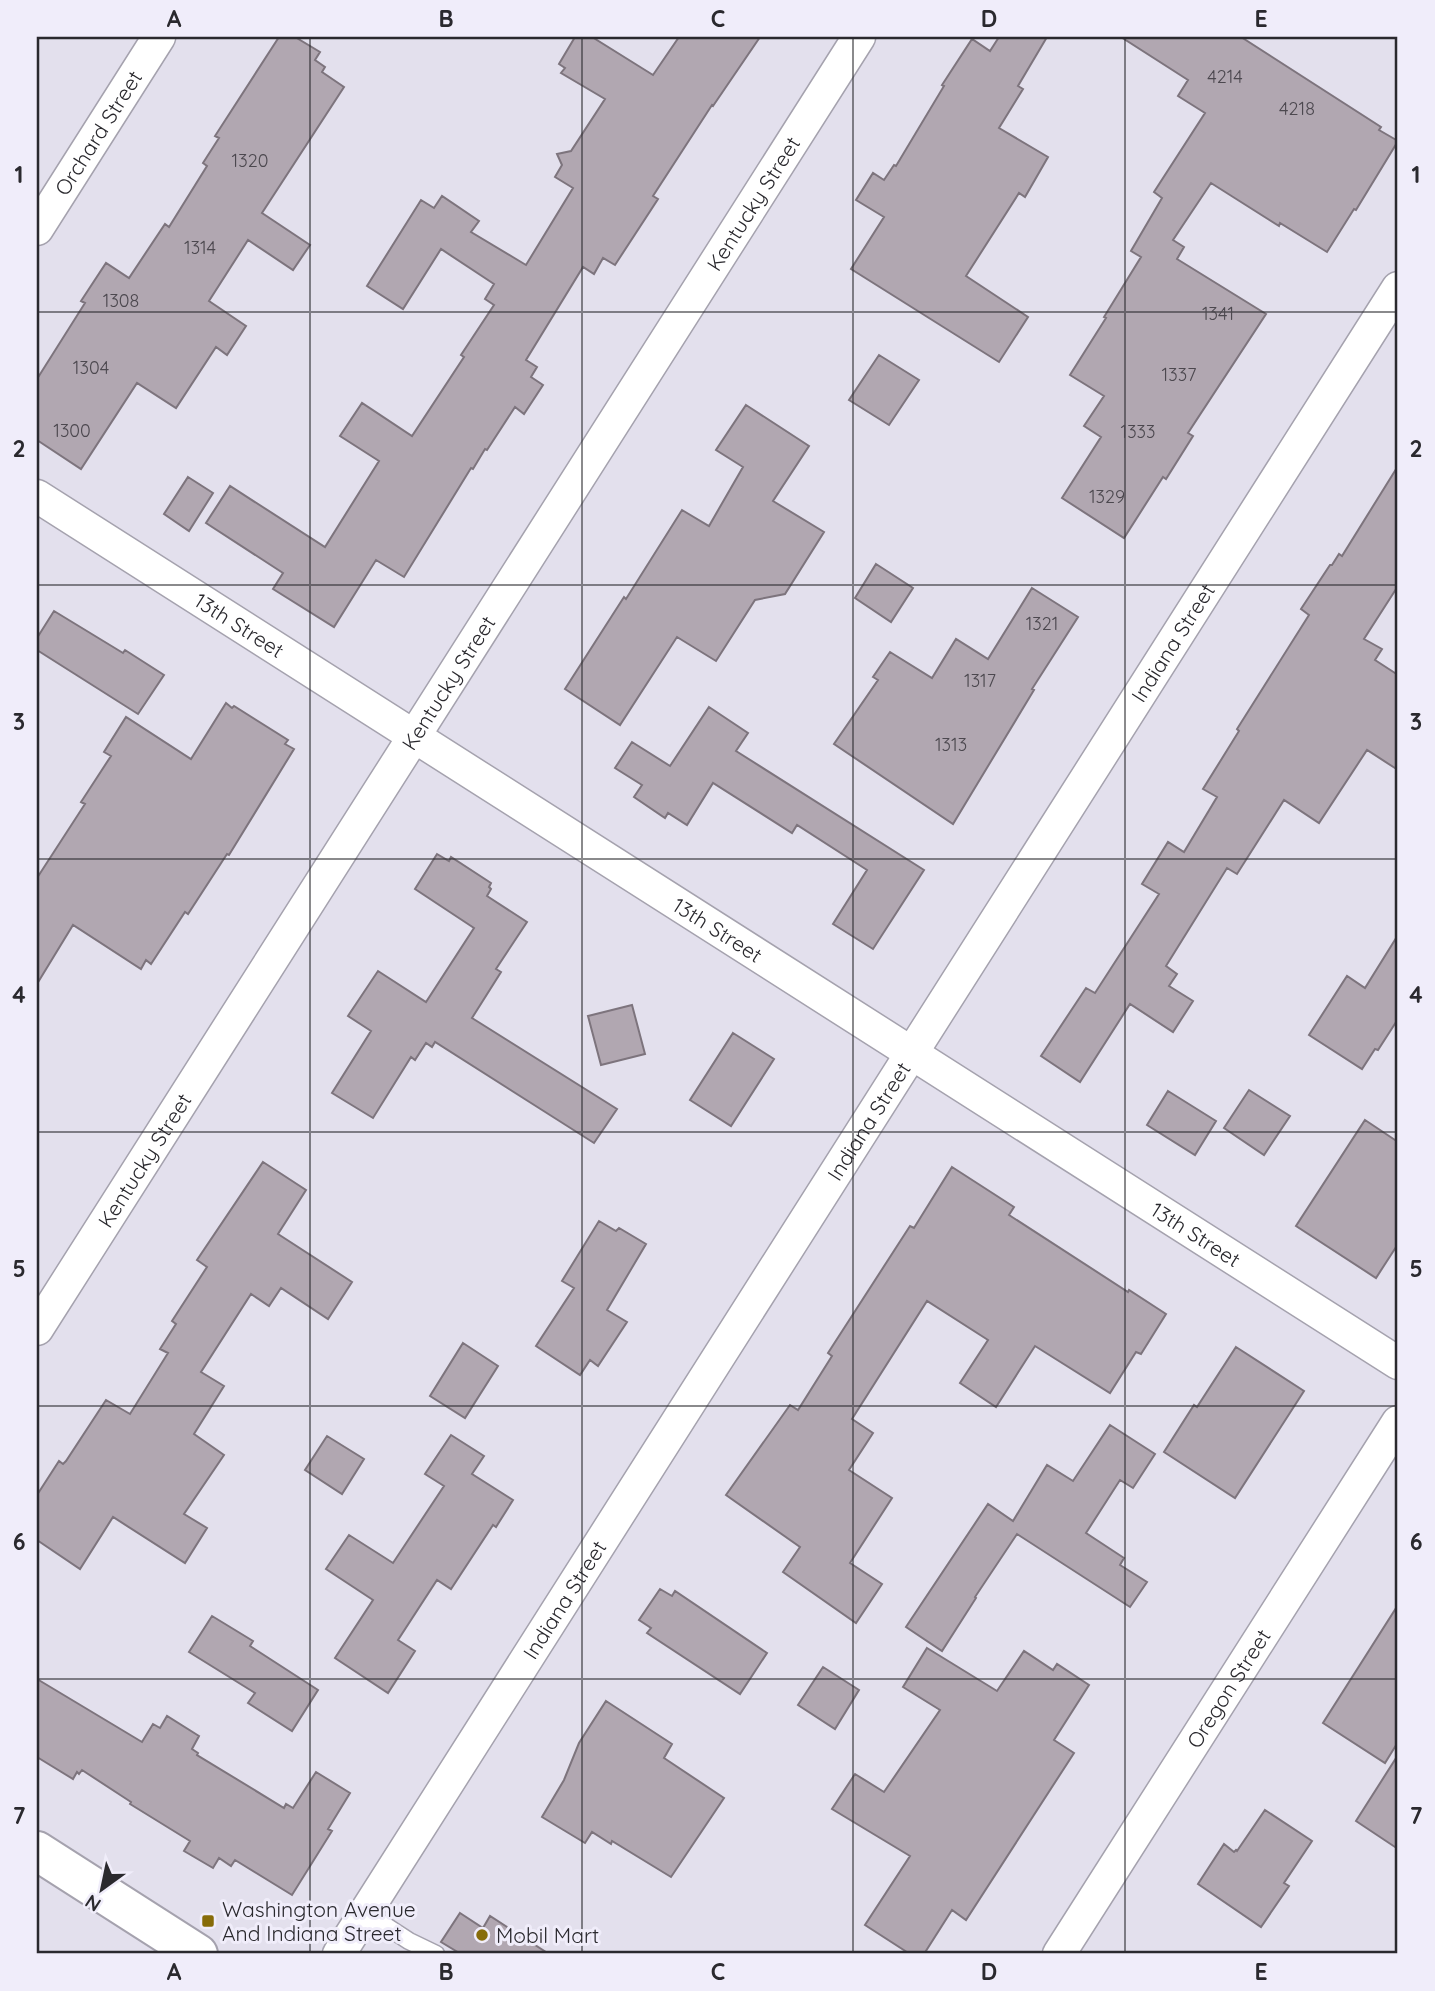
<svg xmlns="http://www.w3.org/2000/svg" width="1435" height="1991" font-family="Quicksand,sans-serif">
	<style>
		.building { fill: #b1a7b1; stroke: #7d747d; stroke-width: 2 }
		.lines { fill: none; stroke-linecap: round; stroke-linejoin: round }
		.lane-casing { stroke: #a5a2ae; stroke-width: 19 }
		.street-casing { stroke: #a5a2ae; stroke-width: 35 }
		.primary-casing { stroke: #a5a2ae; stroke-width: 42 }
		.lane { stroke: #fff; stroke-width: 16 }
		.street { stroke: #fff; stroke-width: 32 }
		.primary { stroke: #fff; stroke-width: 38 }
		.grid { fill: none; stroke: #2a292e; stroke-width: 2; stroke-opacity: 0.55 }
		.poi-dot { fill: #876c09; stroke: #f0edfa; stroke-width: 2.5 }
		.labels { text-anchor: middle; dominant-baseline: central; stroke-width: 6; stroke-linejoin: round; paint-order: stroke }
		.number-label { font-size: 18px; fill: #4c484f }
		.street-label { font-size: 21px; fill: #2a292e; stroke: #f0edfa }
		.poi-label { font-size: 21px; fill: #2a292e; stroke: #f0edfa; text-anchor: start }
		.neatline { fill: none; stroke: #2a292e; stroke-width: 2.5 }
		.grid-label { font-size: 23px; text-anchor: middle; font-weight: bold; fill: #2a292e }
	</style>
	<rect width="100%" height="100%" fill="#e3e0ed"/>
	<!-- building -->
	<path class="building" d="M279,37h16l25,15 -5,8 10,7 -3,5 22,15 -82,126 48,32 -17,25 -45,-30 -39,61 37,25 -19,29 -11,-8 -40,61 -39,-25 -56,86 -44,-29v-61l48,-76 -4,-2 25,-38 23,15 36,-54 4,3 38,-61 -4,-3 16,-25 -4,-2z
		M575,37h17l61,38 26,-38h81l-47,69 -1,-1 -59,91 5,3 -43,66 -12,-7 -9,16 -11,-7 -57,93 11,7 -6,10 12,8 -19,29 -9,-7 -28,43 -2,-1 -12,20 -2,-1 -67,109 -28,-17 -42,67 -61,-38 10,-16 -77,-50 24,-37 95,61 54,-86 -39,-25 22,-33 50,33 52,-79 -3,-2 33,-50 -9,-6 9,-15 -53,-35 -38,60 -36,-23 54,-86 13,8 8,-12 37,25 -8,11 55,33 47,-77 -18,-11 7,-12 -5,-11 14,-3 34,-52 -44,-26 4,-5 -6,-4z
		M999,37h48l-29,49 5,3 -24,39 49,29 -23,40 -6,-4 -53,83 62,41 -29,45 -148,-93 33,-52 -28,-17 17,-27 11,7 10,-15 2,1 48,-80 -2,-1 30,-46 18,12z
		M1121,37h120l140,90 -2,3 19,11 -42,69 -2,-1 -27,43 -47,-29 -1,3 -68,-43 -38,57 11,7 -7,12 89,55 -78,119 5,3 -27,43 -3,-2 -39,61 -62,-40 39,-61 -17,-11 20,-30 -34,-21 36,-57 -2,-1 37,-60 -10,-6 31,-53 -8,-6 51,-79 -27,-17 10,-16z
		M879,355l40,25 -30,45 -40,-25z
		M746,405l63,41 -36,55 51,31 -39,62 -30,6 -39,61 -39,-24 -57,88 -55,-36 59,-92 2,2 56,-89 27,16 34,-59 -27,-17z
		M1398,466v120l-34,53 18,10 -7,11 23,15v95l-31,-20 -48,73 -35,-23 -47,74 -10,-6 -61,98 11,8 -8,12 24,15 -20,31 -43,-28 -50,78 -39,-26 45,-68 9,5 64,-99 -17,-10 26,-42 16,10 33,-55 -14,-8 36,-58 -2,-2 72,-114 -8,-6 29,-44h2l7,-11 3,2z
		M188,477l25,16 -24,38 -25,-17z
		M876,564l37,24 -22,34 -36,-24z
		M1032,588l46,29 -46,72 2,1 -81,134 -119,-80 44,-64 -5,-3 17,-25 42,26 24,-39 32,20z
		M54,611l69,42 2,-3 39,25 -26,39 -101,-64v-12z
		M226,703l6,5 2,-2 54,34 -3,4 9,5 -65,106 -2,-1 -39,60 -3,-2 -34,52 -5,-4 -5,9 -68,-44 -36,59v-106l48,-74 -4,-2 30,-46 -7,-4 22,-35 65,42z
		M709,707l39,26 -12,18 188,119 -51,79 -40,-25 34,-54 -70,-45 -5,8 -79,-50 -26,42 -19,-12 -3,5 -31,-21 8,-12 -27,-17 17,-26 38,24z
		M437,854l12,7 2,-4 40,26 -2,4 2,2 -4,7 40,26 -31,47 5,3 -29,46 145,91 -23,34 -159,-101 -3,5 -6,-4 -11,17 -4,-3 -38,61 -41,-25 39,-62 -23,-15 30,-45 48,31 48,-74 -59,-39z
		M1398,935v84l-20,31 -3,-1 -13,20 -53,-34 38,-59 18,12z
		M632,1005l13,49 -44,11 -13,-49z
		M733,1033l41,26 -43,67 -41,-26z
		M1249,1090l41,26 -26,39 -40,-27z
		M1168,1091l48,30 -21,34 -48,-30z
		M1365,1120l33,22v102l-22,34 -80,-52z
		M263,1162l43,28 -28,44 74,48 -24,37 -47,-31 -12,18 -18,-12 -50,78 23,14 -30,48 30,21 -40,59 23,14 -22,35 -72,-46 -33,52 -43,-29v-45l22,-34 4,3 3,-3 40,-61 24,14 38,-61 -8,-4 16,-25 -4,-3 35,-54 -10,-7z
		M952,1167l62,40 -5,8 119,77 1,-2 37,24 -25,40 -5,-2 -26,41 -75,-47 -39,61 -36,-24 28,-43 -61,-39 -75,118 21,14 -24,37 43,28 -42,65 32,21 -26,39 -73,-51 17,-25 -74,-52 64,-90 8,5 34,-54 -4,-3 82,-127 4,2z
		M599,1221l17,10 3,-3 27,16 -39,66 20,12 -29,44 -8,-6 -10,15 -44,-29 38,-58 -12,-7z
		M463,1343l35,23 -33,52 -35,-22z
		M1236,1347l68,44 -69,107 -71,-46 30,-47 3,2z
		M1110,1425l45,29 -22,34 -13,-8 -34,53 38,25 -4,7 27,17 -17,25 -113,-73 -42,63 1,1 -34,53 -36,-24 82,-123 25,17 34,-56 26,16z
		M451,1435l33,21 -12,18 41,26 -17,27 -3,-2 -42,64 -14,-9 -39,60 17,11 -27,42 -53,-35 38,-58 -47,-31 23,-34 44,28 51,-77 -19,-12z
		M327,1436l37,23 -22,35 -37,-24z
		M660,1589l12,7 3,-5 92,62 -27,41 -93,-61 4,-5 -12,-8z
		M1398,1605v137l-13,21 -62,-40z
		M212,1616l41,25 -3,5 68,44 -26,41 -44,-28 7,-10 -66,-41z
		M927,1648l70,43 27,-40 29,19 4,-6 32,21 -35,55 20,13 -108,167 -14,-10 -28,44h-14l-45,-29 45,-69 -78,-47 23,-35 29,18 56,-82 -37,-23z
		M823,1667l36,23 -24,39 -37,-24z
		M37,1679l105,63 11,-18 7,4 7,-12 32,20 -7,13 6,4 -1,2 87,53 2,-4 7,4 23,-36 34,21 -22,36 4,2 -40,64 -57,-35 -4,6 -12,-8 -6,10 -29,-17 6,-10 -60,-37 1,-2 -49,-32 -3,4 -2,-2 -4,7 -36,-22z
		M606,1701l66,43 -8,14 60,40 -53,79 -59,-36 -1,3 -19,-12 -7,11 -43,-26 22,-37 15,-37z
		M1398,1755v94l-42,-28z
		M1265,1810l47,31 -28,42 5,3 -28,41 -63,-43 26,-40 10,8 2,-2 1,1z
		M460,1913l23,15 7,-12 59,38h-88l-20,-12z"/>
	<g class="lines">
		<defs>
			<path id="lane" d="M366,1913l43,28 27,13"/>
			<g id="street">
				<path id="s1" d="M37,229l122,-192"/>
				<path id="s2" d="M37,496l1361,867"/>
				<path id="s3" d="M37,1329l822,-1292"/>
				<path id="s4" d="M339,1954l1059,-1666"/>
				<path id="s5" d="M1059,1954l339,-532"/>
			</g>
			<path id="primary" d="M37,1851l161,103"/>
		</defs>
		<!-- lane casing -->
		<use href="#lane" class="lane-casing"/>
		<!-- street casing -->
		<use href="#street" class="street-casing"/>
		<!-- primary casing -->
		<use href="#primary" class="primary-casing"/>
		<!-- lane -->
		<use href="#lane" class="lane"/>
		<!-- street -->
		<use href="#street" class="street"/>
		<!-- primary -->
		<use href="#primary" class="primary"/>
	</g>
	<!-- grid -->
	<path class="grid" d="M310,37v1917M582,37v1917M853,37v1917M1125,37v1917M37,312h1361M37,585h1361M37,859h1361M37,1132h1361M37,1406h1361M37,1679h1361"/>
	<!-- markers -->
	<g class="poi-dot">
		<rect x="201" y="1914" width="14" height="14" rx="3.5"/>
		<circle cx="482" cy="1935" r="7"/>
	</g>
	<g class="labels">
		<!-- number labels -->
		<g class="number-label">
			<text x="1225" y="76">4214</text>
			<text x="1297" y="108">4218</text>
			<text x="250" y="160">1320</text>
			<text x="200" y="247">1314</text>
			<text x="121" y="300">1308</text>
			<text x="1218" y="313">1341</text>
			<text x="91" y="367">1304</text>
			<text x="1179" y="374">1337</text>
			<text x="72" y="430">1300</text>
			<text x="1138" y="431">1333</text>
			<text x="1107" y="496">1329</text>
			<text x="1042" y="623">1321</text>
			<text x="980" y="680">1317</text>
			<text x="951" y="744">1313</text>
		</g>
		<!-- street labels -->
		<g class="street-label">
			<text stroke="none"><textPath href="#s1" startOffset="114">Orchard Street</textPath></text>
			<text stroke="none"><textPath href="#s3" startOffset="1334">Kentucky Street</textPath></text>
			<text stroke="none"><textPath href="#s2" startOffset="240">13th Street</textPath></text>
			<text stroke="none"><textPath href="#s4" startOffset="1554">Indiana Street</textPath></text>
			<text stroke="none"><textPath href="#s3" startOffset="766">Kentucky Street</textPath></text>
			<text stroke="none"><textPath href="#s2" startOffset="807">13th Street</textPath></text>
			<text stroke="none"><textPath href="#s4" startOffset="987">Indiana Street</textPath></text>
			<text stroke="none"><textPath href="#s3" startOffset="200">Kentucky Street</textPath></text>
			<text stroke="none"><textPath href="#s2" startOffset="1374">13th Street</textPath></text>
			<text stroke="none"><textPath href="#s4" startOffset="420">Indiana Street</textPath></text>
			<text stroke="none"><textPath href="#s5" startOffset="315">Oregon Street</textPath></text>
		</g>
		<!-- poi labels -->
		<g class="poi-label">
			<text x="222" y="1909">Washington Avenue<tspan x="222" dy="24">And Indiana Street</tspan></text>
			<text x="496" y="1935">Mobil Mart</text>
		</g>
	</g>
	<!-- border -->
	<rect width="1435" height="1991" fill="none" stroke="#f0edfa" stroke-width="77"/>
	<!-- north arrow -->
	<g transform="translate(102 1889) rotate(213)" stroke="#f0edfa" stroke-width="5" paint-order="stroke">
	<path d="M0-5L12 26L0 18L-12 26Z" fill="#2a292e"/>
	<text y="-10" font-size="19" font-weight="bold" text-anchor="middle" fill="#2a292e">N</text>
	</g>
	<rect x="38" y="38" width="1358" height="1914" class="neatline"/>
	<g class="grid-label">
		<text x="174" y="27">A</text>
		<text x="446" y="27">B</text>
		<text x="718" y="27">C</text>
		<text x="989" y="27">D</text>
		<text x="1261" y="27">E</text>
		<text x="19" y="183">1</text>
		<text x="1416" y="183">1</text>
		<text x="19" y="457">2</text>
		<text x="1416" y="457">2</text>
		<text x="19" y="730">3</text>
		<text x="1416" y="730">3</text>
		<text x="19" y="1003">4</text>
		<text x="1416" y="1003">4</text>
		<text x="19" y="1277">5</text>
		<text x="1416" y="1277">5</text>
		<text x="19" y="1550">6</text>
		<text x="1416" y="1550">6</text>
		<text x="19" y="1824">7</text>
		<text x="1416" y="1824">7</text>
		<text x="174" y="1980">A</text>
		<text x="446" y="1980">B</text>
		<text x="718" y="1980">C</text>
		<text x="989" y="1980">D</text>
		<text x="1261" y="1980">E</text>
	</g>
</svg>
